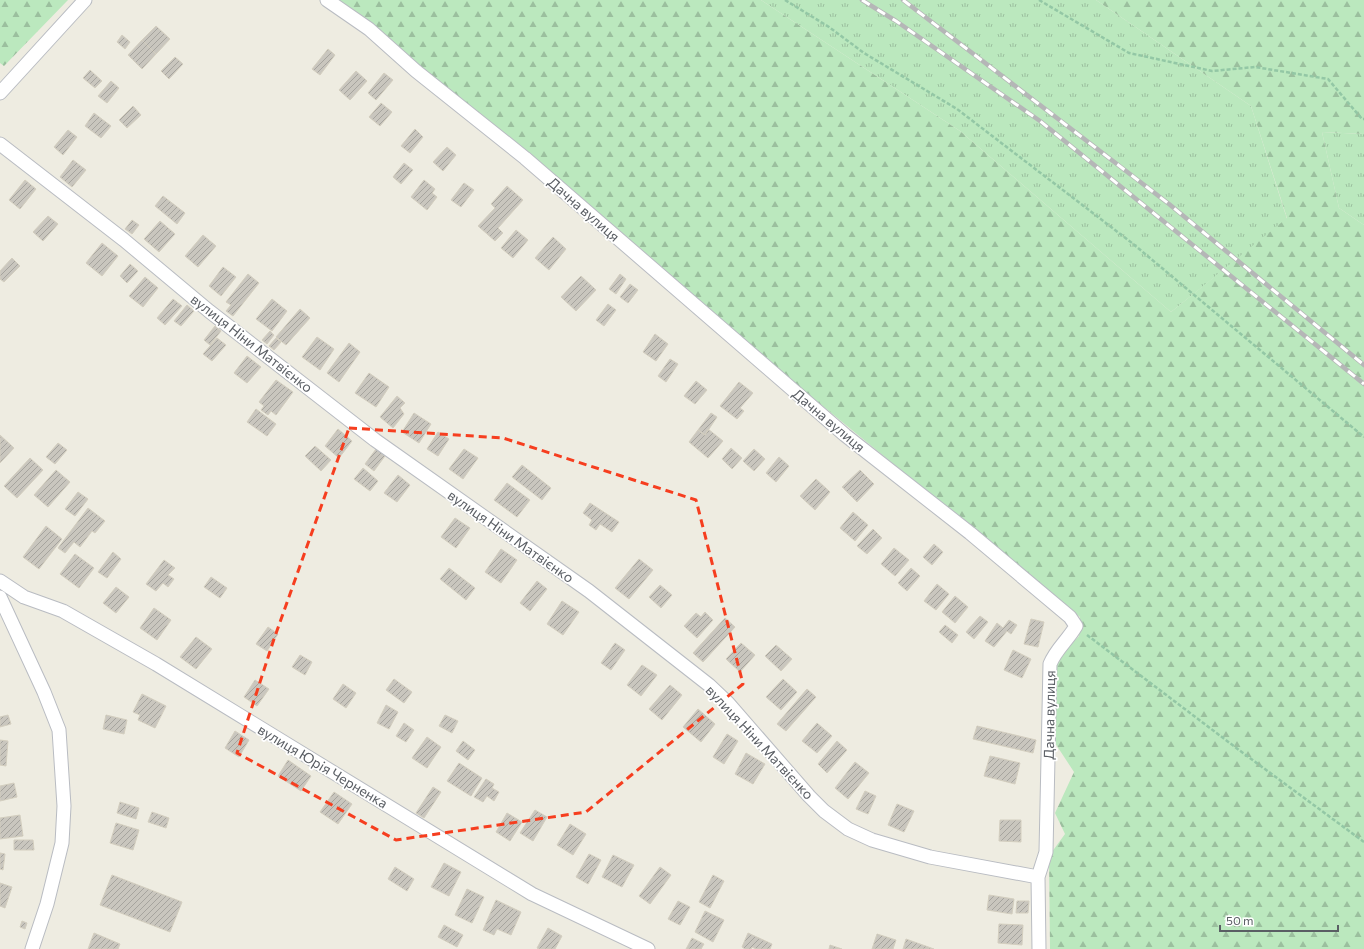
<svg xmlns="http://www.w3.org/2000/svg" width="1364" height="949" font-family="Commissioner,sans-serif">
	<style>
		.grass { fill: url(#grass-tufts) }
		.forest { fill: url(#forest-firs) }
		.building { fill: url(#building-hatch); stroke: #d3cebf }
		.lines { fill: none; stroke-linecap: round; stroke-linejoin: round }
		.street-casing { stroke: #b9bcc2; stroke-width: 15 }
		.path { stroke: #93c7a5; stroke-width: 2.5; stroke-dasharray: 4 2; stroke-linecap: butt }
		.street { stroke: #fff; stroke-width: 13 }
		.rail-casing { stroke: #b5b6b7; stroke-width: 4.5 }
		.rail { stroke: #fff; stroke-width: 3; stroke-dasharray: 9; stroke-linecap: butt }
		.marked { fill: none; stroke: #f63e1f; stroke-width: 3; stroke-dasharray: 8 5; stroke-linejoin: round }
		.labels { text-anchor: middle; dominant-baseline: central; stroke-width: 3.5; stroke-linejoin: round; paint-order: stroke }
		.street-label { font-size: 14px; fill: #5a5e64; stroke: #fff }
	</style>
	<defs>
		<pattern id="grass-tufts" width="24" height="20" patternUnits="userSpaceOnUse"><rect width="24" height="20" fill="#bbe8be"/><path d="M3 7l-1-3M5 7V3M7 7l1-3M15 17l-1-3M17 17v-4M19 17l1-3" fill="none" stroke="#9bbf9e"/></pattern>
		<pattern id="forest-firs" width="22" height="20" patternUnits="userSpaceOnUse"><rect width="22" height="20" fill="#bbe8be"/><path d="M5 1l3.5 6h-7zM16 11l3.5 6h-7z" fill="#9bbf9e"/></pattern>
		<pattern id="building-hatch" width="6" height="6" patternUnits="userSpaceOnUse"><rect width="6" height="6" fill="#c9c6be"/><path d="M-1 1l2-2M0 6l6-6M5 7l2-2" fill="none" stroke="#a6a49e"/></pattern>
	</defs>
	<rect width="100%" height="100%" fill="#eeece1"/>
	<!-- grass -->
	<path class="grass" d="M761,0h335l155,106 36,113 -116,93 -211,-181z
		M1322,132l42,2v91l-25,-17z"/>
	<!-- forest -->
	<path class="forest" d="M0,0h68l-64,66 -4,-3z
		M337,0h424l199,131 211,181 116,-94 -36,-112 -155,-106h268v134l-42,-2 17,76 25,17v724h-314l-1,-93 16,-22 -10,-21 19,-41 -21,-32 4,-81 22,-23 1,-19 -345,-283z"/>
	<!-- building -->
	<path class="building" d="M156,26l14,13 -14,15 -14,-14z
		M122,35l8,7 -5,7 -8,-7z
		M142,40l14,14 -14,15 -14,-14z
		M328,49l7,6 -15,20 -8,-6z
		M175,57l8,7 -14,15 -8,-8z
		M90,70l12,11 -7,7 -12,-10z
		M356,71l11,10 -17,19 -11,-10z
		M384,73l9,7 -17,20 -8,-7z
		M111,81l8,7 -12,15 -9,-7z
		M381,103l11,9 -12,14 -11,-9z
		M133,106l8,9 -14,13 -8,-8z
		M94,113l17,13 -10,12 -16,-12z
		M415,129l8,8 -13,16 -9,-7z
		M68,130l9,7 -14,18 -9,-8z
		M447,147l9,8 -13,16 -10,-9z
		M73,160l13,10 -14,17 -12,-10z
		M404,163l9,7 -12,14 -8,-7z
		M25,180l11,9 -16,20 -11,-9z
		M424,180l11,9 -3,4 5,4 -10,13 -16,-13z
		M464,183l10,7 -13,17 -10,-7z
		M507,186l16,14 -25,28 5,5 -8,8 -17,-15 17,-18 -4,-4z
		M163,196l22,17 -8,11 -22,-18z
		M48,216l10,8 -15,17 -10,-9z
		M132,220l7,5 -7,9 -7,-5z
		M160,221l15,13 -16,18 -15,-13z
		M516,230l12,10 -15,18 -12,-10z
		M203,235l13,11 -18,21 -13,-11z
		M553,237l13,12 -17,21 -14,-12z
		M102,243l16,13 -16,20 -16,-13z
		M12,258l8,8 -16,16 -4,-3v-8z
		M130,264l8,7 -11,12 -7,-7z
		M223,267l13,10 -15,19 -12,-10z
		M248,274l11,9 -26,33 -7,-5 5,-6 -5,-3z
		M620,274l6,5 -10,15 -7,-5z
		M581,276l15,14 -20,21 -15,-14z
		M145,277l13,11 -15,19 -14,-11z
		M630,284l8,6 -10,13 -8,-6z
		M173,299l9,7 -17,19 -8,-7z
		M272,299l15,12 -15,20 -16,-12z
		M608,304l8,6 -12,16 -8,-6z
		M187,305l7,6 -13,15 -7,-5z
		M300,309l10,9 -24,27 -10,-8z
		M215,326l6,5 -11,14 -6,-5z
		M270,331l4,4 -7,9 -5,-4z
		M655,334l13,10 -12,17 -13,-9z
		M317,337l17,12 -14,21 -18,-13z
		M217,338l9,7 -14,16 -9,-7z
		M276,338l5,4 -7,8 -5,-4z
		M349,343l11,9 -21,30 -12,-9z
		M247,356l14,11 -14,16 -13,-10z
		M670,359l8,5 -12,18 -8,-6z
		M369,373l20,14 -13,20 -21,-14z
		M276,380l17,12 -17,23 -5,-4 -3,4 -7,-5 3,-4 -5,-4z
		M696,381l11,9 -12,14 -11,-8z
		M739,382l14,11 -13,15 4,3 -7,8 -17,-13z
		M397,396l8,7 -5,5 4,6 -11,14 -13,-11z
		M256,409l20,15 -9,12 -20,-14z
		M414,413l17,11 -12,19 -17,-11z
		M711,413l6,4 -12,18 -7,-5z
		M338,429l14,12 -13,17 -14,-12z
		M708,429l15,12 -15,17 -19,-16 9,-12 7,5z
		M438,432l11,7 -11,17 -11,-7z
		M0,435l14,13 -14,15z
		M58,443l9,7 -12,14 -9,-7z
		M315,446l16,14 -10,11 -16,-15z
		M731,448l11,10 -10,11 -10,-10z
		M376,449l9,7 -11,15 -9,-7z
		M464,449l14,9 -15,21 -14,-10z
		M754,449l11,10 -11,12 -11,-10z
		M779,457l10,9 -13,16 -10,-9z
		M30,458l13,12 -26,28 -13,-12z
		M522,465l29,23 -9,12 -30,-23z
		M363,468l15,13 -8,10 -16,-12z
		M56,470l14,12 -22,25 -14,-12z
		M860,470l14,14 -17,18 -15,-15z
		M398,475l12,10 -13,17 -13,-9z
		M816,479l14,13 -15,18 -15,-14z
		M507,483l23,17 -13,17 -23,-17z
		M78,492l10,7 -13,17 -10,-7z
		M590,503l29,19 -7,10 -12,-8 -4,6 -7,-5 3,-5 -9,-7z
		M88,508l17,13 -10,12 -3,-2 -12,16 -6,-5 -9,11 -7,-5z
		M853,512l15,13 -13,16 -15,-13z
		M455,518l15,10 -14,20 -15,-11z
		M46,526l16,13 -23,30 -16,-12z
		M873,529l9,9 -15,16 -10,-8z
		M934,544l9,8 -11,13 -9,-8z
		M894,548l15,12 -14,16 -14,-12z
		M501,549l16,11 -16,23 -16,-11z
		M113,552l8,7 -14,19 -9,-6z
		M75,554l19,14 -15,20 -19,-14z
		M639,559l14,11 -24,29 -14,-11z
		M164,560l11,8 -7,7 6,4 -6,8 -5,-4 -7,8 -10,-7z
		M449,568l26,20 -9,12 -26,-21z
		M911,568l9,8 -13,15 -9,-8z
		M211,577l16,11 -7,10 -16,-11z
		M537,581l10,8 -17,22 -10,-8z
		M937,584l12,10 -13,16 -12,-9z
		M660,585l12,10 -11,13 -12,-11z
		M116,587l13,10 -13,16 -13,-10z
		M955,596l13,11 -13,16 -13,-11z
		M562,601l17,11 -16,23 -16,-11z
		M154,608l17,12 -14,20 -17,-12z
		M705,612l8,8 -16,18 -13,-12 12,-13 5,4z
		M980,616l8,6 -14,17 -8,-7z
		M725,618l10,9 -32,35 -10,-9z
		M1031,619l13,3 -6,25 -14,-3z
		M1009,620l8,5 -6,9 -4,-3 -13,16 -9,-6 12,-18 6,5z
		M945,625l13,10 -6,8 -13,-11z
		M268,627l10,7 -11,17 -11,-7z
		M196,637l16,12 -16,20 -16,-12z
		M615,643l10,7 -14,20 -10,-7z
		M741,643l14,12 -15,17 -14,-13z
		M776,645l16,14 -11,12 -16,-15z
		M1013,650l18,9 -9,19 -18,-8z
		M300,655l12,7 -7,13 -13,-8z
		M642,665l15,10 -16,21 -14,-11z
		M394,679l18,13 -8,11 -18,-13z
		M783,679l14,13 -16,18 -15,-13z
		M255,680l14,9 -12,17 -13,-9z
		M343,684l13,9 -10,15 -13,-9z
		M670,685l12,10 -20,25 -13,-11z
		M807,689l9,8 -30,34 -9,-7z
		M142,694l24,12 -11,22 -17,-8 2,-5 -7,-3z
		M386,705l12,7 -9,17 -12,-6z
		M698,709l17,15 -14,18 -18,-15z
		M8,715l3,9 -11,3v-10z
		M106,715l21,5 -3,14 -21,-5z
		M445,715l13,6 -6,12 -13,-7z
		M404,723l10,7 -8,12 -10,-6z
		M817,723l15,13 -15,17 -15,-12z
		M977,726l59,14 -3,13 -60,-14z
		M235,731l14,9 -10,17 -14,-9z
		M727,734l11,7 -14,23 -11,-7z
		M427,737l14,10 -14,21 -15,-10z
		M0,740l8,1 -2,25 -6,-1z
		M463,741l12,9 -7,10 -12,-9z
		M837,741l10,9 -20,23 -9,-9z
		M746,753l19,11 -12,20 -18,-10z
		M990,756l30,7 -5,21 -31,-8z
		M288,760l23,16 -10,15 -23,-15z
		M855,762l14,11 -21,26 -13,-11z
		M459,763l23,15 -11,18 -24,-15z
		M486,779l8,5 -2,4 7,4 -5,9 -7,-5 -4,6 -9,-5z
		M14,783l3,14 -17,4v-15z
		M433,787l8,5 -17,26 -8,-5z
		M865,791l11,5 -8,18 -12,-5z
		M334,792l18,12 -14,20 -18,-12z
		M120,802l19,6 -3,11 -19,-6z
		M897,804l17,7 -10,21 -16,-7z
		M535,810l12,7 -14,24 -13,-8z
		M152,812l17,6 -3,10 -18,-6z
		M507,813l15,9 -12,19 -14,-9z
		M20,815l3,21 -23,3v-21z
		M1000,820h21v22l-22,-1z
		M116,823l23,7 -6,20 -23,-7z
		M570,824l16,10 -13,21 -16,-10z
		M14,840h19l1,10h-20z
		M0,853l5,1 -2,16 -3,-1z
		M589,854l12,6 -13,24 -12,-7z
		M613,855l21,10 -12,22 -20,-10z
		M444,863l17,9 -12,24 -18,-9z
		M395,867l19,12 -7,12 -19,-12z
		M660,867l11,8 -21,29 -11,-8z
		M112,875l70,27 -12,30 -70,-27z
		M713,875l11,6 -14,27 -11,-6z
		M0,883l12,4 -7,21 -5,-2z
		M467,889l17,8 -12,26 -17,-8z
		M989,895l25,4 -2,15 -25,-4z
		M496,900l25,12 -10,23 -14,-6 -3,6 -11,-5z
		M678,901l12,6 -10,18 -12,-6z
		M1017,901h12l-1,12h-12z
		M705,911l19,9 -11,22 -18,-10z
		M22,921l5,2 -2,6 -5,-2z
		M999,924l24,1 -1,20 -24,-2z
		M444,925l19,10 -6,12 -19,-10z
		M548,928l14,8 -7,13h-16l-2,-1z
		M94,933l26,11 -2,5h-30z
		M748,933l24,11 -2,5h-14l-4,-2 -1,2h-6l-3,-2z
		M877,934l19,6 -3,9h-21z
		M692,938l12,6 -3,5h-15z
		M906,939l28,10h-31z
		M830,945l12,4h-13z"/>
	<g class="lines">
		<defs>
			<path id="street" d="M327,0l42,29 47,42 109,87 320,277 125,98 100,84 6,9c-8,14 -20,23 -26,38l-4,188 -8,25 1,72
				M0,93l85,-93
				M0,144l124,96 85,71 166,129 214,151 120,94 19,18 81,93 15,15 24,18 24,11 58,17 108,20
				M0,581l24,16 39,14 93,53 376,230 116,55
				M0,597l44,95 15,38 5,76 -2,37 -15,61 -15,45"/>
		</defs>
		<!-- street casing -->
		<use href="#street" class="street-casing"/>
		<!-- path -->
		<path class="path" d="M785,0l44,27 35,26 93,56 175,134 232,194
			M1039,0l90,53 83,18 43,-4 73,12 34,40h2
			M1087,635l152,115 125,92"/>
		<!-- street -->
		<use href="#street" class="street"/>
		<defs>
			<path id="rail" d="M862,0l34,21 144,100 324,263
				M903,0l266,204 195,161"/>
		</defs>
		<!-- rail casing -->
		<use href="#rail" class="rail-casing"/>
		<!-- rail -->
		<use href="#rail" class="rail"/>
	</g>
	<!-- marked area -->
	<path class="marked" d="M349,428l154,10 193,62 47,184 -157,128 -190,28 -159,-87 37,-114z"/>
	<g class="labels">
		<!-- street labels -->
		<g class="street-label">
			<text transform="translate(584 209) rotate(41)">Дачна вулиця</text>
			<text transform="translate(252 343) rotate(38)">вулиця Ніни Матвієнко</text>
			<text transform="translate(829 420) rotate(40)">Дачна вулиця</text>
			<text transform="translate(511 536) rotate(35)">вулиця Ніни Матвієнко</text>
			<text transform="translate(1049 715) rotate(-89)">Дачна вулиця</text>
			<text transform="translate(760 742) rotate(47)">вулиця Ніни Матвієнко</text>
			<text transform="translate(323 766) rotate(31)">вулиця Юрія Черненка</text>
		</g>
	</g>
	<!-- scale -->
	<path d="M1220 925v6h118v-6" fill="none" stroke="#5a5e64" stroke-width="2"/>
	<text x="1226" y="925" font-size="12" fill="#5a5e64" stroke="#ffffff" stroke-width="3" paint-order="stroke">50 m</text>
</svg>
